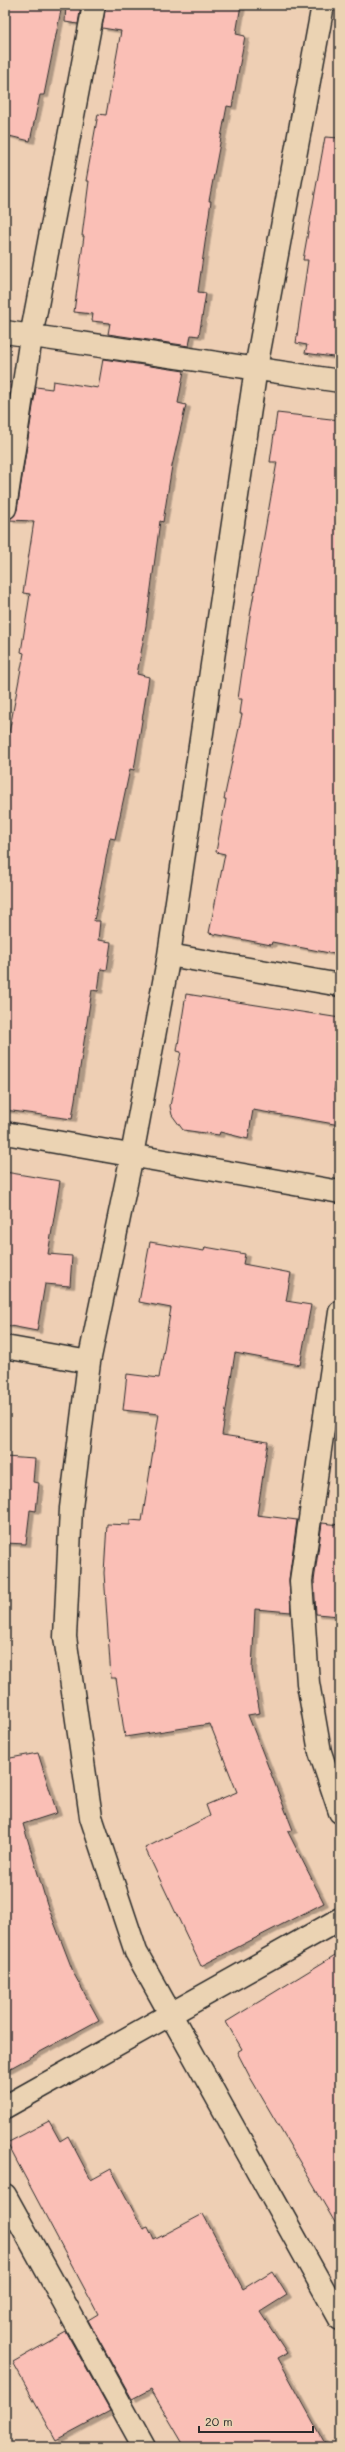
<svg xmlns="http://www.w3.org/2000/svg" width="345" height="2452" font-family="Mali,sans-serif">
	<style>
		.building { fill: #fabfb6; stroke: #2b2b2b; filter: url(#shadow) }
		.lines { fill: none; stroke-linecap: round; stroke-linejoin: round }
		.minor-casing { stroke: #2b2b2b; stroke-width: 25 }
		.minor { stroke: #ebd3b3; stroke-width: 22 }
	</style>
	<defs>
		<filter id="shadow"><feDropShadow dx="4.5" dy="2.5" stdDeviation="0" flood-color="#0004"/></filter>
	</defs>
	<rect width="100%" height="100%" fill="#eecfb4"/>
	<filter id="ink" filterUnits="userSpaceOnUse"><feTurbulence type="fractalNoise" baseFrequency=".025" numOctaves="2"/><feDisplacementMap in="SourceGraphic" scale="8" xChannelSelector="R" yChannelSelector="G"/><feConvolveMatrix kernelMatrix="1 2 1 2 8 2 1 2 1" color-interpolation-filters="sRGB"/></filter>
	<g filter="url(#ink)">
		<!-- building -->
		<path class="building" d="M5,5h57l-18,90h-4l-10,46 -25,-6z
			M66,5h15l-3,19 -13,-2z
			M106,5h135l-5,29 9,2 -13,71 -5,-1 -18,95h2l-13,91 8,1 -7,43 -8,-1 -2,11 -81,-12 2,-11 -18,-2 1,-7 -19,-2 10,-76h-2l7,-55h-3l12,-67 8,1 15,-84 -19,-3z
			M325,137l15,1v220l-35,-5 2,-8 -11,-2 12,-83h-5z
			M103,359l81,12 -6,32 8,2 -14,61 -9,56 -3,-1 -14,105 -9,48 12,3 -15,93 -4,-1 -15,70 -5,-1 -16,83h6l-2,19 13,2 -4,28 -6,-1 -3,22 -6,-1 -20,129 -67,-9v-356l19,-101 -3,-1 9,-58 -7,-1 11,-72 -25,-1 8,-10 19,-123 16,2 1,-8 45,7z
			M5,382l6,1 -6,42z
			M277,413l63,7v535l-68,-13 -1,3 -62,-12 16,-79 -9,-2 10,-53h-2l18,-85h-2l2,-15h-4l12,-83 27,-154h-7z
			M186,994l154,24v38l-6,35 6,1v33l-87,-15 -5,29 -28,-7 -1,3 -36,-5 -11,-15 -2,-9 11,-54 -4,-1z
			M5,1172l55,9 -12,73 24,2 -2,30 -25,-2 -8,47 -32,-6z
			M150,1242l54,9 1,-4 40,7 -2,10 48,9 -5,28 25,4 -11,60 -65,-12 -13,82 46,7 -11,73 40,5 -8,59 2,33 -36,-3 -3,60 8,44 -12,2 45,115 -5,2 36,71 -123,63 -56,-118 65,-32 -4,-11 31,-13 -27,-68 -85,13 -9,-59h-5l-7,-105 3,-49 23,1v-5l12,1 17,-107 -36,-4 4,-36 32,4 12,-70 -32,-6z
			M5,1457l30,2 -2,23 6,1 -3,28 -6,-1 -4,34 -21,-1z
			M322,1523l18,2v91l-24,-2 -2,-33z
			M38,1753l19,60 -34,11 24,80 27,70 25,46 -94,51v-312z
			M340,1952v279l-90,-154 -13,-25 5,-3 -16,-27z
			M49,2121l11,20 8,-5 23,44 20,-11 32,60 5,-2 6,13 49,-26 40,75 29,-18 15,24 -27,17 27,41 -9,5 49,89h-142l-34,-58 -19,10 -44,-79 10,-6 -91,-171z
			M66,2332l44,79 -54,29 -43,-78z"/>
		<g class="lines">
			<defs>
				<path id="minor" d="M323,5l-67,363 -87,587 -37,200 -43,207 -18,146 -6,129 26,180 45,135 204,367
					M5,332l335,49
					M5,508l26,-171 63,-332
					M169,955l171,30
					M5,1133l335,59
					M340,1312l-39,269 7,102 12,69 20,60
					M5,1347l84,15
					M5,2107l335,-188
					M5,2195l139,252"/>
			</defs>
			<!-- minor casing -->
			<use href="#minor" class="minor-casing"/>
			<!-- minor -->
			<use href="#minor" class="minor"/>
		</g>
	</g>
	<!-- margin -->
	<rect width="345" height="2452" fill="none" stroke="#ebd3b3" stroke-width="20"/>
	<rect x="10" y="10" width="325" height="2432" fill="none" stroke="#2b2b2b" stroke-width="1.5" filter="url(#ink)"/>
	<!-- scale -->
	<path d="M199 2426v6h114v-6" fill="none" stroke="#2b2b2b" stroke-width="2"/>
	<text x="205" y="2426" font-size="12" fill="#2b2b2b" stroke="#ebd3b3" stroke-width="3" paint-order="stroke">20 m</text>
</svg>
